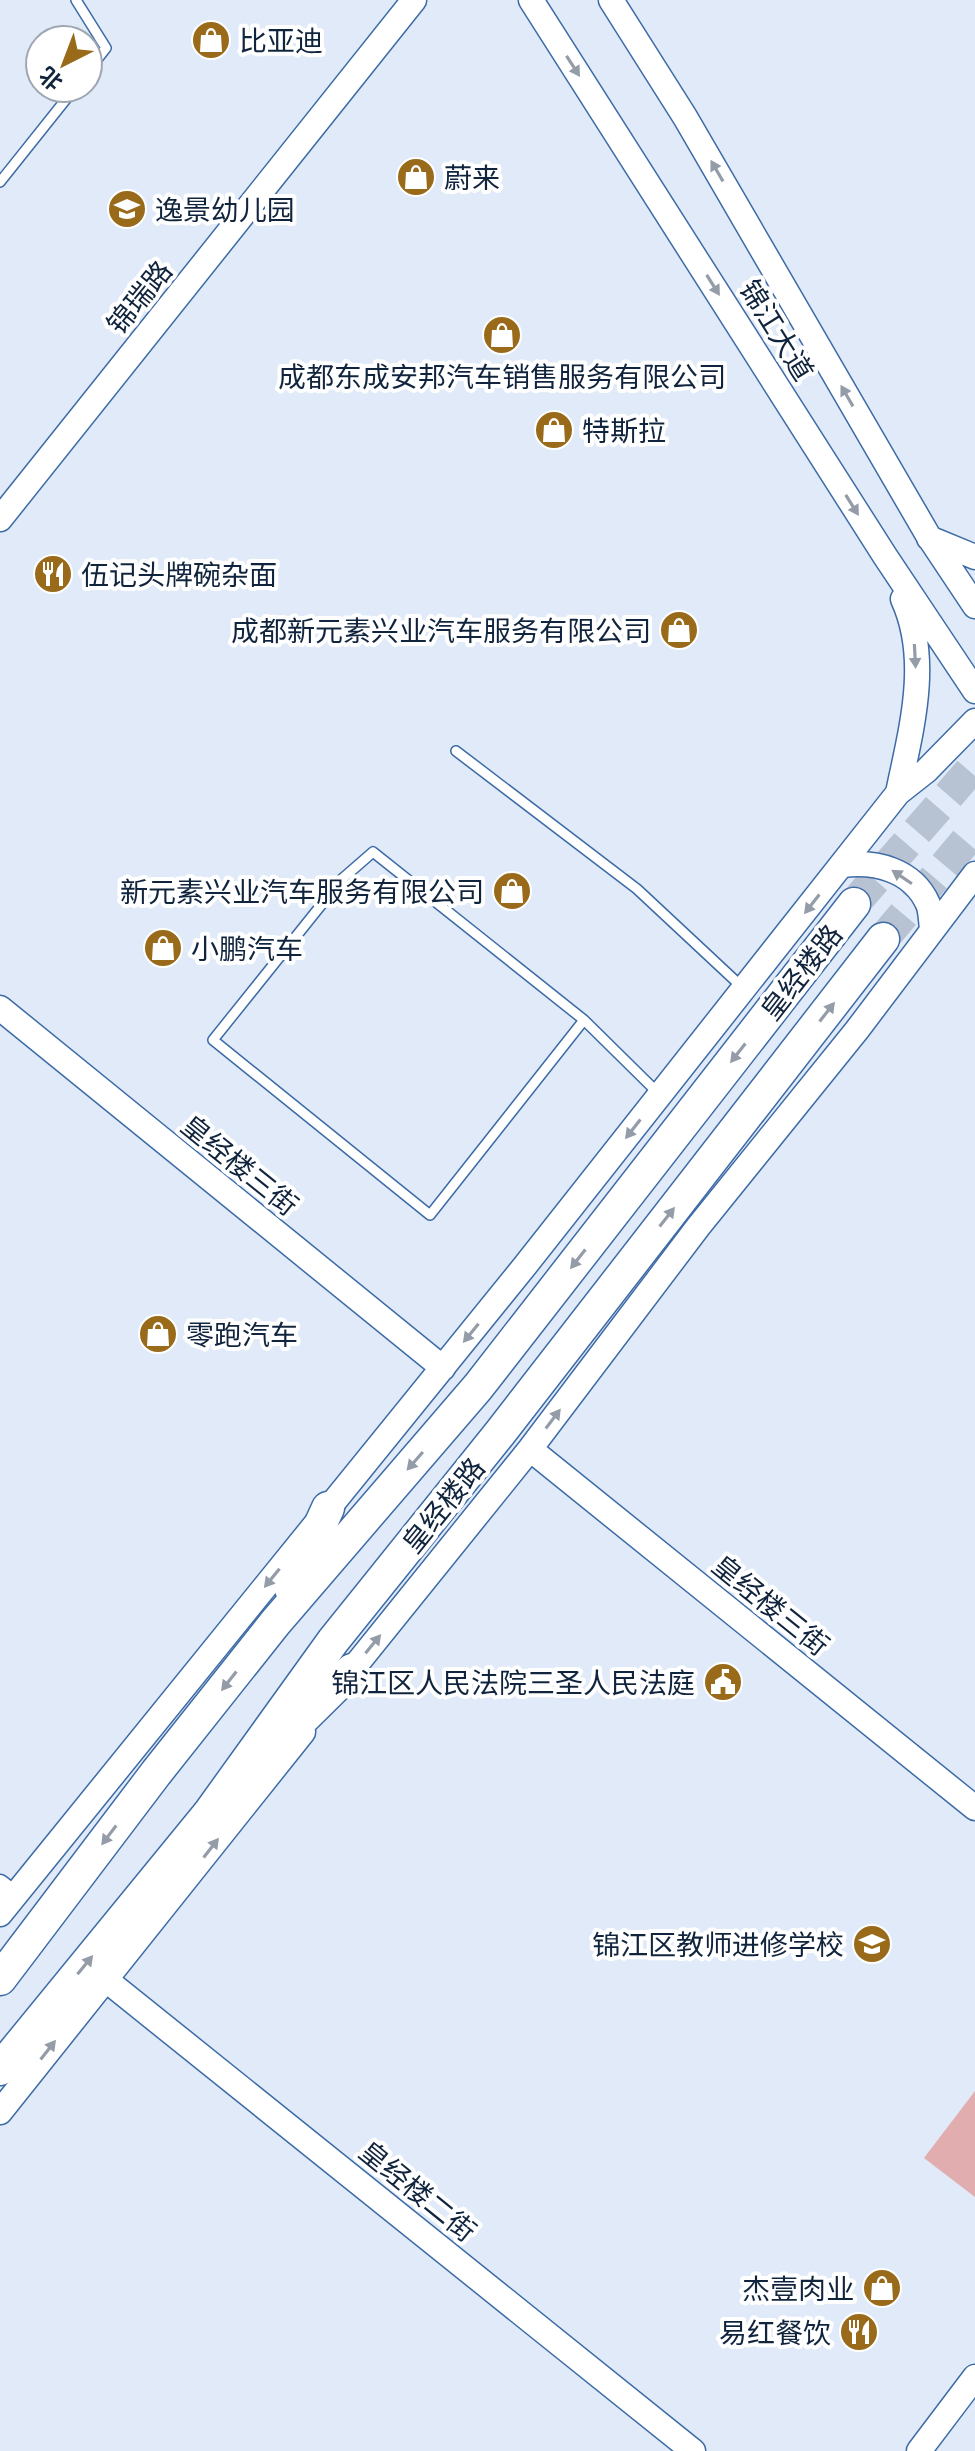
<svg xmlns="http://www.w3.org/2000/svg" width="975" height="2451" font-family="Quicksand,'Noto Sans SC',sans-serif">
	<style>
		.green { fill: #e1adaf }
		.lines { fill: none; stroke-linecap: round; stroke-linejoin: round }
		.highway-tunnel { stroke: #b7c2d3; stroke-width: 32; stroke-dasharray: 32 16; stroke-linecap: butt }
		.lane-casing { stroke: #3d6ba6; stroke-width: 12 }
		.street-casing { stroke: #3d6ba6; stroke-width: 21 }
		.secondary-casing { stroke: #3d6ba6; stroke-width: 27 }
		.highway-casing { stroke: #3d6ba6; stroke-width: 35 }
		.lane { stroke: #fff; stroke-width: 9 }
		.street { stroke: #fff; stroke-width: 18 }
		.secondary { stroke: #fff; stroke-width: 24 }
		.highway { stroke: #fff; stroke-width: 32 }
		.oneway { fill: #949ca8 }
		.labels { text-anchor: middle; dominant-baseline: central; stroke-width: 8; stroke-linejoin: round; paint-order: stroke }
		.poi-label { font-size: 28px; fill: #11243d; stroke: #fff; text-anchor: start }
		.street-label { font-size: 28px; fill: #11243d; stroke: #fff }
	</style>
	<rect width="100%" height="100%" fill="#e0eaf8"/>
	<!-- green -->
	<path class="green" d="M975,2091v106l-51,-39z"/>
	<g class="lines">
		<!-- highway-tunnel -->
		<path class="highway-tunnel" d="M854,904l121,-139
			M883,939l92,-109"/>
		<defs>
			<path id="lane" d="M76,0l30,48 -18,23
				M0,182l75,-94
				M456,751l181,138 105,98
				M584,1020l-154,195 -217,-175 129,-161 31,-27 211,168 74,73"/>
			<path id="street" d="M0,1884l14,11"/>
			<path id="secondary" d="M531,0l354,556 90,135
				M611,0l74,117 244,420 46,69
				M0,519l414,-519
				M929,538l46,19
				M898,793c13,-63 33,-133 5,-194
				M843,865c33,-4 70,5 85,39 3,7 3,18 4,25
				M0,1008l443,360
				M530,1449l445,359
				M343,1681l187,-232 168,-222 159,-197 118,-156
				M0,1914l524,-647 374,-474 28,-22 49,-50
				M105,1979l588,472
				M0,2112l303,-380
				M919,2451l56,-74"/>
			<path id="highway" d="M291,1589l37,-81
				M280,1741l72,-71
				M0,1979l156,-206 119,-150 203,-236 376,-483
				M0,2069l210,-257 123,-171 167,-208 383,-494"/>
		</defs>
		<!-- lane casing -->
		<use href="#lane" class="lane-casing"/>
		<!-- street casing -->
		<use href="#street" class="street-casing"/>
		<!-- secondary casing -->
		<use href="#secondary" class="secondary-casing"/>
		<!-- highway casing -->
		<use href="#highway" class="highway-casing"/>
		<!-- lane -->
		<use href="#lane" class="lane"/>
		<!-- street -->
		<use href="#street" class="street"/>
		<!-- secondary -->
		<use href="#secondary" class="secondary"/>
		<!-- highway -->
		<use href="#highway" class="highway"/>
	</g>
	<!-- one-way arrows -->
	<defs><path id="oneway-solid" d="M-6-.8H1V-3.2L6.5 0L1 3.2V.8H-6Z" transform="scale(2)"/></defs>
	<g class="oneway">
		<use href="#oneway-solid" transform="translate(573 66) rotate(57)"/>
		<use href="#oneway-solid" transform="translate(717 171) rotate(-120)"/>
		<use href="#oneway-solid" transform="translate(713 285) rotate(58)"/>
		<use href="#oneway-solid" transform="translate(847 396) rotate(-120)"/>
		<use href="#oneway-solid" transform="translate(852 505) rotate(58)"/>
		<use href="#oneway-solid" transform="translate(915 656) rotate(87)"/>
		<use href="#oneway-solid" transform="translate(902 877) rotate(-146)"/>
		<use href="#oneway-solid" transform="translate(812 904) rotate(128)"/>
		<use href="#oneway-solid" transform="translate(827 1012) rotate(-52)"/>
		<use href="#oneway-solid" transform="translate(738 1053) rotate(128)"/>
		<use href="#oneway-solid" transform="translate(633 1129) rotate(128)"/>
		<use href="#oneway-solid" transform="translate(667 1217) rotate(-52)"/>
		<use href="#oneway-solid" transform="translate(578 1259) rotate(128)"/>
		<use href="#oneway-solid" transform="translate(471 1333) rotate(129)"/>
		<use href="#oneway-solid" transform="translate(553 1419) rotate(-53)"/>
		<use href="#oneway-solid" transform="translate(415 1461) rotate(131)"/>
		<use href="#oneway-solid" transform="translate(272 1578) rotate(129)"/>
		<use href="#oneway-solid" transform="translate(373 1644) rotate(-51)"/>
		<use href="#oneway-solid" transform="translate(229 1681) rotate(128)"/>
		<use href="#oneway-solid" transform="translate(109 1835) rotate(127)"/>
		<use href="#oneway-solid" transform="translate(211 1848) rotate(-52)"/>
		<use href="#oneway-solid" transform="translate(85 1965) rotate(-51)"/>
		<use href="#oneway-solid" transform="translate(48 2050) rotate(-52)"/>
	</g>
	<!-- icons -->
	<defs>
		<symbol id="shop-disc" viewBox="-11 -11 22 22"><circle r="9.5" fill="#986a1a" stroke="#fff"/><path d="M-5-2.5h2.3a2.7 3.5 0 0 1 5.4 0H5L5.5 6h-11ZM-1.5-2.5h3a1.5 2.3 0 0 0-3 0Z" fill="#fff"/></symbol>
		<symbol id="school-disc" viewBox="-11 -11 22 22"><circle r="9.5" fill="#986a1a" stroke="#fff"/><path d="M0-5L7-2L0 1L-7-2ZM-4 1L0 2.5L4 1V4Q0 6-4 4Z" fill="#fff"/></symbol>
		<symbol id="restaurant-disc" viewBox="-11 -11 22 22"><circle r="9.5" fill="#986a1a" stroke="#fff"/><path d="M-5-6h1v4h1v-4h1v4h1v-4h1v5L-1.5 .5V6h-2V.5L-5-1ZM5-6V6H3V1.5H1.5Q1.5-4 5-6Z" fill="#fff"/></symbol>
		<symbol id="civic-disc" viewBox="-11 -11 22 22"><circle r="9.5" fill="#986a1a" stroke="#fff"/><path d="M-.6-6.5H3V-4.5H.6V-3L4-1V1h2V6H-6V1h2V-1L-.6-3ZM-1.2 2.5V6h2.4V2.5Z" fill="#fff"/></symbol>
	</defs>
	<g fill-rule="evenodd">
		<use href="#shop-disc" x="189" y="18" width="44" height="44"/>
		<use href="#shop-disc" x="394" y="155" width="44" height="44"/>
		<use href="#school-disc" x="105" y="187" width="44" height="44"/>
		<use href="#shop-disc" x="480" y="313" width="44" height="44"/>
		<use href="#shop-disc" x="532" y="408" width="44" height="44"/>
		<use href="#restaurant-disc" x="31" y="552" width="44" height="44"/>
		<use href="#shop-disc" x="657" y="608" width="44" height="44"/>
		<use href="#shop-disc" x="490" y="869" width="44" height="44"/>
		<use href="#shop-disc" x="141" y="926" width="44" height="44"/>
		<use href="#shop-disc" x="136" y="1312" width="44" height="44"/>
		<use href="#civic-disc" x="701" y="1660" width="44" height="44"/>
		<use href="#school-disc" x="850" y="1922" width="44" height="44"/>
		<use href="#shop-disc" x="860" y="2266" width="44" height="44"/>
		<use href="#restaurant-disc" x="837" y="2310" width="44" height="44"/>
	</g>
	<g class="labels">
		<!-- poi labels -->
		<g class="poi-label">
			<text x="239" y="40">比亚迪</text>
			<text x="444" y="177">蔚来</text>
			<text x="155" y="209">逸景幼儿园</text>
			<text x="502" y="376" text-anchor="middle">成都东成安邦汽车销售服务有限公司</text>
			<text x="582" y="430">特斯拉</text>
			<text x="81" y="574">伍记头牌碗杂面</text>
			<text x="651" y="630" text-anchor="end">成都新元素兴业汽车服务有限公司</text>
			<text x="484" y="891" text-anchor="end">新元素兴业汽车服务有限公司</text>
			<text x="191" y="948">小鹏汽车</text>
			<text x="186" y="1334">零跑汽车</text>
			<text x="695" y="1682" text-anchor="end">锦江区人民法院三圣人民法庭</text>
			<text x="844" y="1944" text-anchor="end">锦江区教师进修学校</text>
			<text x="854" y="2288" text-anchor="end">杰壹肉业</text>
			<text x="831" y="2332" text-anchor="end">易红餐饮</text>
		</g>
		<!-- street labels -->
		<g class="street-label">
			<text transform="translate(139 297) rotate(-51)">锦瑞路</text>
			<text transform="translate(777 330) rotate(58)">锦江大道</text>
			<text transform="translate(801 972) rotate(-52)">皇经楼路</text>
			<text transform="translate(240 1165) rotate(39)">皇经楼三街</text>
			<text transform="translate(443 1505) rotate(-51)">皇经楼路</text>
			<text transform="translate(771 1605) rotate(39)">皇经楼三街</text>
			<text transform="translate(418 2191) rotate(39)">皇经楼二街</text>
		</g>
	</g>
	<!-- north arrow -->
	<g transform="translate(64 64) rotate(222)"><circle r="38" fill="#ffffff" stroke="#a0a7b1" stroke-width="2"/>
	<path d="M0-6L14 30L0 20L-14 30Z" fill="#986a1a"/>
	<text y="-12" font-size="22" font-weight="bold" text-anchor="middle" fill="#11243d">北</text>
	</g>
</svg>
